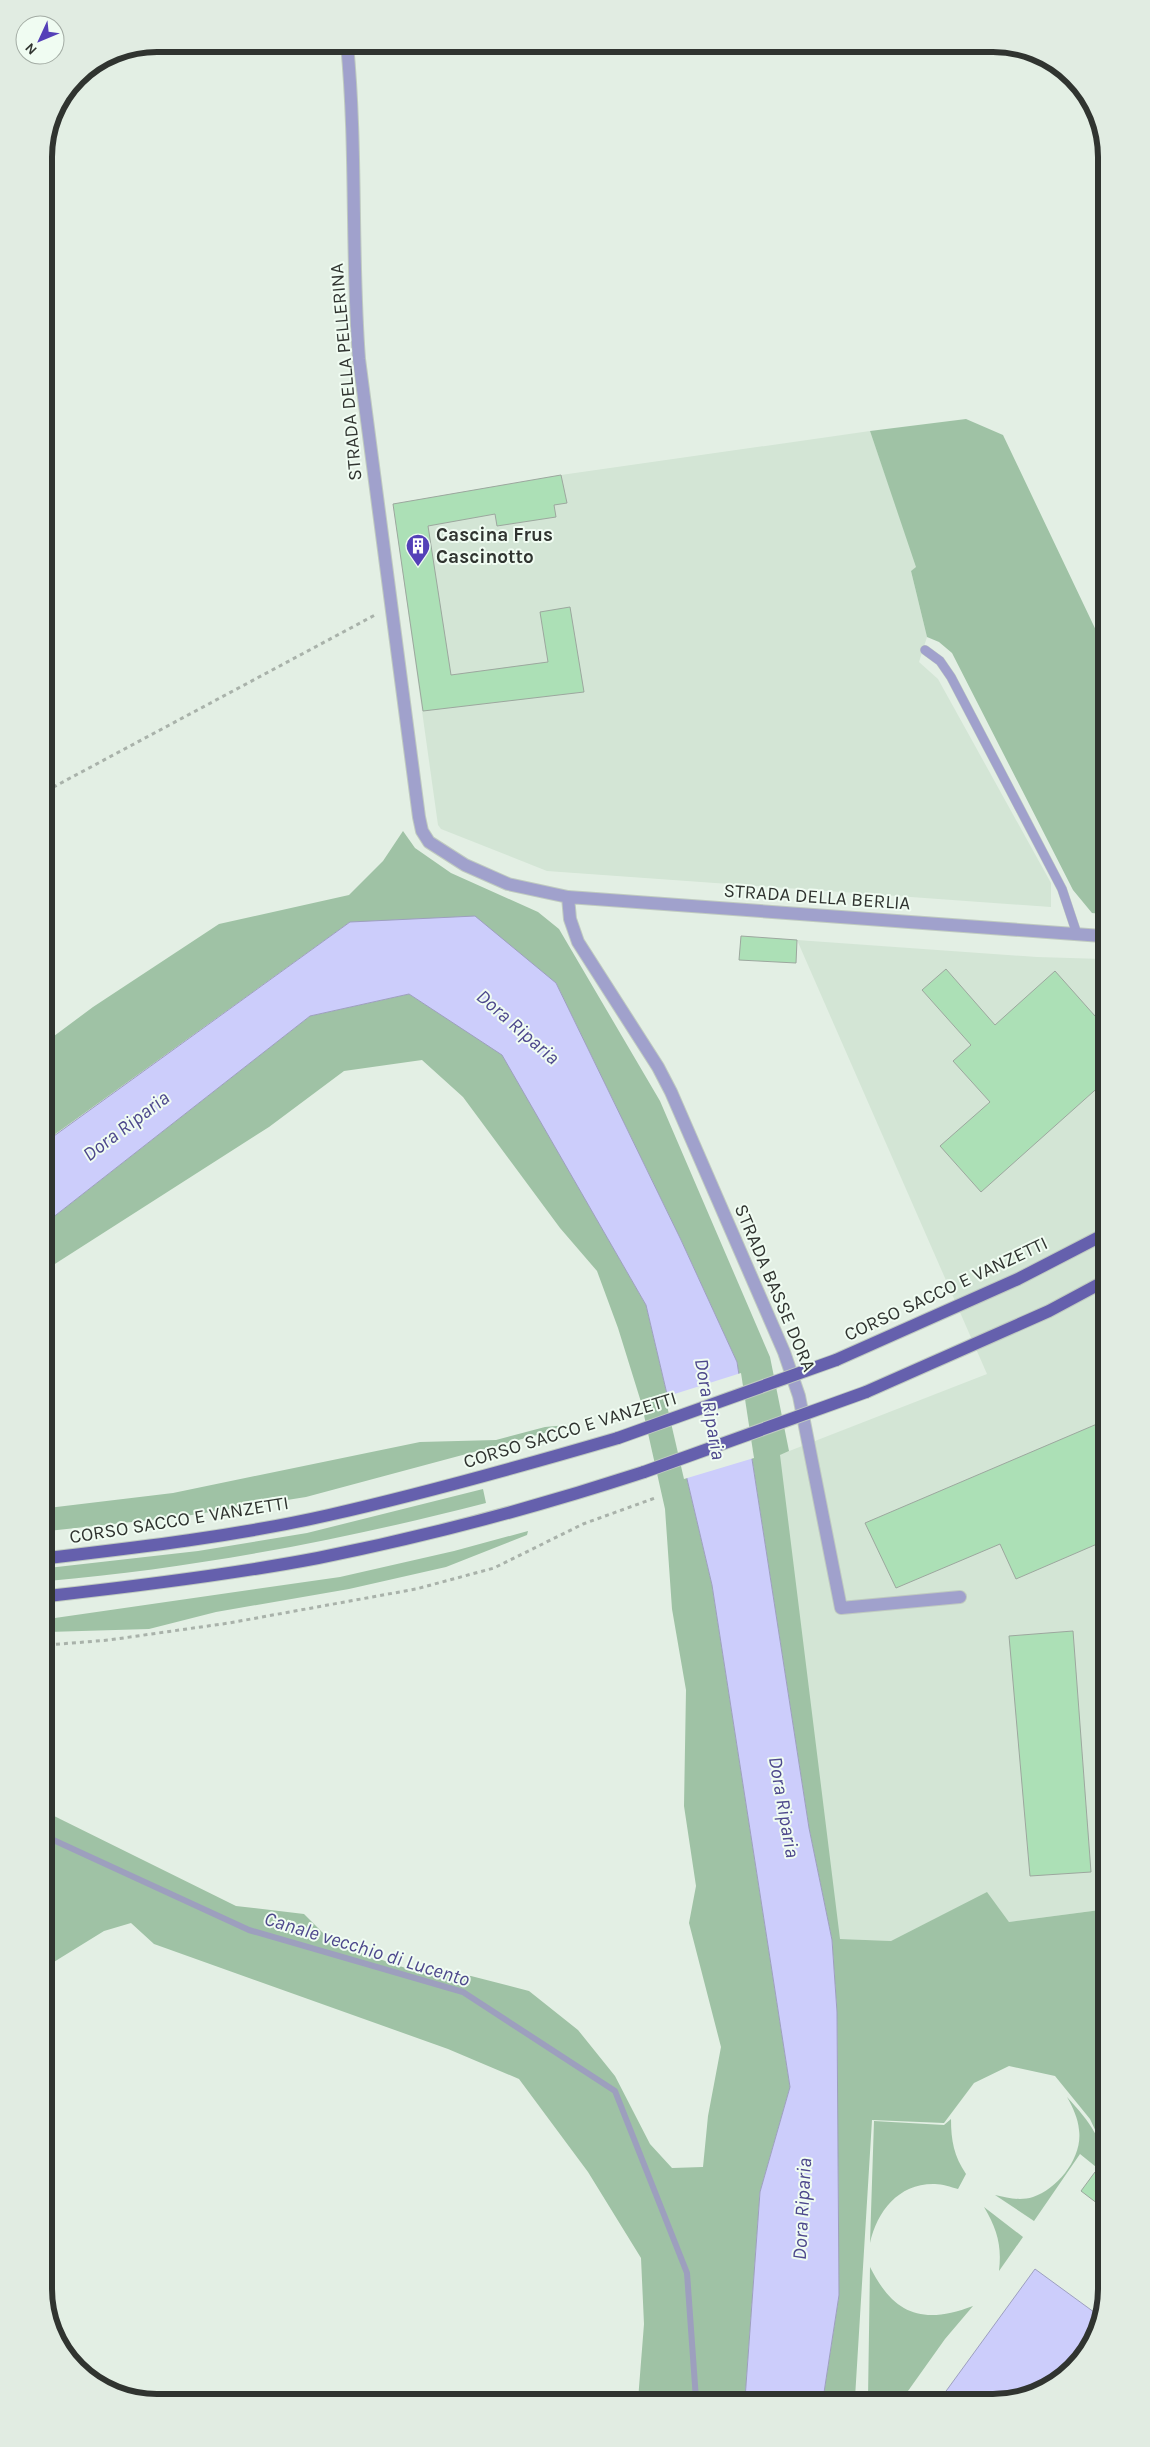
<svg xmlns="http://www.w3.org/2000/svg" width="1150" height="2447" font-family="Karla,sans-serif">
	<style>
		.built { fill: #d3e5d5 }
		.green { fill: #9fc2a5 }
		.water { fill: #cccdfb; stroke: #9d9fbe }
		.pier { fill: #e3efe4 }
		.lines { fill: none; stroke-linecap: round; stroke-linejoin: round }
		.stream { stroke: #9d9fbe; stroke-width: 6 }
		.building { fill: #ace0b6; stroke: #9ca79e }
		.service-casing { stroke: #bfcac0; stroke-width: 10 }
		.minor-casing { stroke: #bfcac0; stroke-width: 14 }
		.primary-casing { stroke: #bfcac0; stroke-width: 14 }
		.path { stroke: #a9b2aa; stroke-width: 3; stroke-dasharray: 4 4; stroke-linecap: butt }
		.service { stroke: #a0a1cc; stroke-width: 9 }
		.minor { stroke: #a0a1cc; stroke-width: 12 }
		.primary { stroke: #6560ad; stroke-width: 12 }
		.primary-bridge-casing { stroke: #bfcac0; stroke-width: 14; stroke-linecap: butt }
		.primary-bridge { stroke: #6560ad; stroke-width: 12 }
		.labels { text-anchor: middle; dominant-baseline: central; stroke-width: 4; stroke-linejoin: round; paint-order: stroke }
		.street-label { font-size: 19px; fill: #303430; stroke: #f0fcf2 }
		.poi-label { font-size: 19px; font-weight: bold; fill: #303430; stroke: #f0fcf2; text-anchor: start }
		.water-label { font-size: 20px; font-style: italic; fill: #4d488c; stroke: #f0fcf2 }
		.rim { fill: none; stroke: #303430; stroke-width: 6 }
	</style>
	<rect width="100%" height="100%" fill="#e3efe4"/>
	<!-- built -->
	<path class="built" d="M870,431l47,136 -6,4 16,66 -8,25 19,17 113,204v24l-504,-36 -106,-42 -3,-4 -45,-321 168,-29z
		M797,940l240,17 66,2 2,977 -5,-26 -91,12 -22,-29 -96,48 -52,-2 -60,-484 208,-81z"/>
	<!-- green -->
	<path class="green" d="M966,419l37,16 99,208v271l-10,-1 -19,-23 -121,-237 -13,-11 -12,-5 -16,-66 5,-4 -46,-136z
		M403,831l12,17 36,25 87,39 21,17 101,172 110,256 19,94 -9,4 60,484 51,2 96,-49 22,30 91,-12 5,26 1,217 -16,-34 -35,-43 -46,-10 -35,17 -30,40 -72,-3 -17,278 -32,1 16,-104 -2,-283 -5,-72 -23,-112 -72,-466 -56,-122 -125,-257 -206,-61 -303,218 -1,-98 47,-35 126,-83 130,-29 34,-34z
		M409,994l93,60 144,251 66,280 78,502 -30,105 -15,207 -107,1 6,-76 -3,-66 -53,-86 -69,-93 -71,-30 -294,-105 -23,-21 -27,8 -55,34 -1,-152 188,93 68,8 29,29 84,29 54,4 58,15 49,39 37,46 35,68 22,24 31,-1 5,-51 13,-69 -32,-124 7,-37 -12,-80 2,-116 -14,-81 -7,-100 -24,-107 -23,-74 -21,-57 -37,-43 -97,-131 -41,-37 -78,11 -75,56 -222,142v-47l263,-206z
		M578,1424l-272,73 -127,20 -131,14v-23l125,-15 247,-51 76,-2 49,-13z
		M483,1489l3,14c-143,37 -291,65 -438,78v-13l150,-17 109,-18z
		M528,1531l-1,4 -81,32 -97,22 -133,23 -67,17 -101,3v-13l292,-42 114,-26z
		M1067,2097c22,24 39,45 39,78l-26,-21 -46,67 -39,-26c13,3 25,6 38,2 25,-8 50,-40 46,-67 -1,-12 -6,-22 -12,-33z
		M951,2119c0,22 3,37 15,55l-8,15c-7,-2 -16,-5 -23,-5 -36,-1 -58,27 -65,59l4,-122 70,4z
		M984,2207l39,30 -24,34c3,-26 -2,-42 -15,-64z
		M870,2267c24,48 53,58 103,39l-28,33 -42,59h-35z"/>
	<!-- water -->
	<path class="water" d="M475,916l81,67 125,257 56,122 72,466 23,112 5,72 2,283 -16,104h-78l15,-207 30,-105 -78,-502 -66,-280 -144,-250 -93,-61 -99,22 -263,206v-81l303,-219z
		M1035,2269l63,46 -15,44 -53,38 -89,1z"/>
	<!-- pier -->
	<path class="pier" d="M741,1373l13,85 -70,21 -19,-82z"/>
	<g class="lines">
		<!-- stream -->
		<path class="stream" d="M49,1838l200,92 214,62 152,99 72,182 9,126"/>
	</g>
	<!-- building -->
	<path class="building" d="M561,475l6,28 -13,2 2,12 -59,9 -2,-12 -67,12 23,149 97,-13 -8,-50 30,-5 14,85 -161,19 -30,-207z
		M741,936l56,4 -1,23 -57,-3z
		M946,969l49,56 60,-54 40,45 8,-7v74l-122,109 -41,-46 50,-44 -37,-41 18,-16 -49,-55z
		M1104,1421v120l-88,38 -16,-35 -104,44 -31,-65z
		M1073,1631l18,241 -61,4 -21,-240z
		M1095,2172l11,9v29l-25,-19z"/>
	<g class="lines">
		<defs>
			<path id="service" d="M925,650l15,11 11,16 111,212 15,45"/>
			<path id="minor" d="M347,44c10,104 4,210 12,315l60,458 3,14 7,11 36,23 43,19 60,13 534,39
				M568,897l2,22 8,23 80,125 13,25 113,260 15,44 42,212 119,-11"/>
			<path id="primary" d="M836,1360l182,-81 85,-44
				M866,1392l183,-81 54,-29
				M48,1558c94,-11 188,-22 281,-43 97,-22 193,-49 289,-77
				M48,1596c90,-10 181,-21 270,-38 110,-22 219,-51 326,-86"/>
		</defs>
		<!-- service casing -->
		<use href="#service" class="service-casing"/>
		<!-- minor casing -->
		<use href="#minor" class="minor-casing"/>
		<!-- primary casing -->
		<use href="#primary" class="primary-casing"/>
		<!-- path -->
		<path class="path" d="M46,791l329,-176
			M48,1645l61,-5 120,-17 187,-34 78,-21 89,-44 72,-26"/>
		<!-- service -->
		<use href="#service" class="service"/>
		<!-- minor -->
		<use href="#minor" class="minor"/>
		<!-- primary -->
		<use href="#primary" class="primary"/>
		<defs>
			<path id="primary-bridge" d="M618,1438l218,-78
				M644,1472l222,-80"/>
		</defs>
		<!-- primary-bridge casing -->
		<use href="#primary-bridge" class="primary-bridge-casing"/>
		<!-- primary-bridge -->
		<use href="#primary-bridge" class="primary-bridge"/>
	</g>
	<!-- icons -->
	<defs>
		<symbol id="building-pin" viewBox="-11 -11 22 30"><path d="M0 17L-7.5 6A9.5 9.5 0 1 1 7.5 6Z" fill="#5440b8" stroke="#f0fcf2"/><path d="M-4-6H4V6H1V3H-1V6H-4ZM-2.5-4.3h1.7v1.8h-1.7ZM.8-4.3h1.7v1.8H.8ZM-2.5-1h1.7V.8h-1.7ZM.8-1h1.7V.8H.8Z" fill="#fff"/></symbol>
	</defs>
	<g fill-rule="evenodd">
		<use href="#building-pin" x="404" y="532" width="28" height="38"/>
	</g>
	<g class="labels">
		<!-- street labels -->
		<g class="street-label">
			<text transform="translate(346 372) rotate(-95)">STRADA DELLA PELLERINA</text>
			<text transform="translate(817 897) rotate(4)">STRADA DELLA BERLIA</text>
			<text transform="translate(775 1288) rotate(67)">STRADA BASSE DORA</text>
			<text transform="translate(946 1289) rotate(-25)">CORSO SACCO E VANZETTI</text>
			<text transform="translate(570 1430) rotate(-17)">CORSO SACCO E VANZETTI</text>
			<text transform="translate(179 1520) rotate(-9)">CORSO SACCO E VANZETTI</text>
		</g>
		<!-- poi labels -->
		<g class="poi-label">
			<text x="436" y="535">Cascina Frus<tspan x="436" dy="22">Cascinotto</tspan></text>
		</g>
		<!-- water labels -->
		<g class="water-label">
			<text transform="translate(518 1027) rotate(41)">Dora Riparia</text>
			<text transform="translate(126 1126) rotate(-37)">Dora Riparia</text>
			<text transform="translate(710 1409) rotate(80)">Dora Riparia</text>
			<text transform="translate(784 1807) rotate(80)">Dora Riparia</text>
			<text transform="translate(367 1949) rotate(17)">Canale vecchio di Lucento</text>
			<text transform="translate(802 2209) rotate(-87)">Dora Riparia</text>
		</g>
	</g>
	<!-- crop -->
	<path d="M0 0H1150V2447H0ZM157 52H993A105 105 0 0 1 1098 157V2289A105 105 0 0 1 993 2394H157A105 105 0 0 1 52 2289V157A105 105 0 0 1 157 52Z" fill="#e1ece2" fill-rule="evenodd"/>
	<path class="rim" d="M157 52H993A105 105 0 0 1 1098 157V2289A105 105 0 0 1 993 2394H157A105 105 0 0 1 52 2289V157A105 105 0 0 1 157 52Z"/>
	<!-- north arrow -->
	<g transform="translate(40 40) rotate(226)"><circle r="24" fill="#f0fcf2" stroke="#a3aca4"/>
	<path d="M0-4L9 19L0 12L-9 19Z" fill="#5440b8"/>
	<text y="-8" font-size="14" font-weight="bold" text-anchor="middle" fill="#303430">N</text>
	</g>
</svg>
